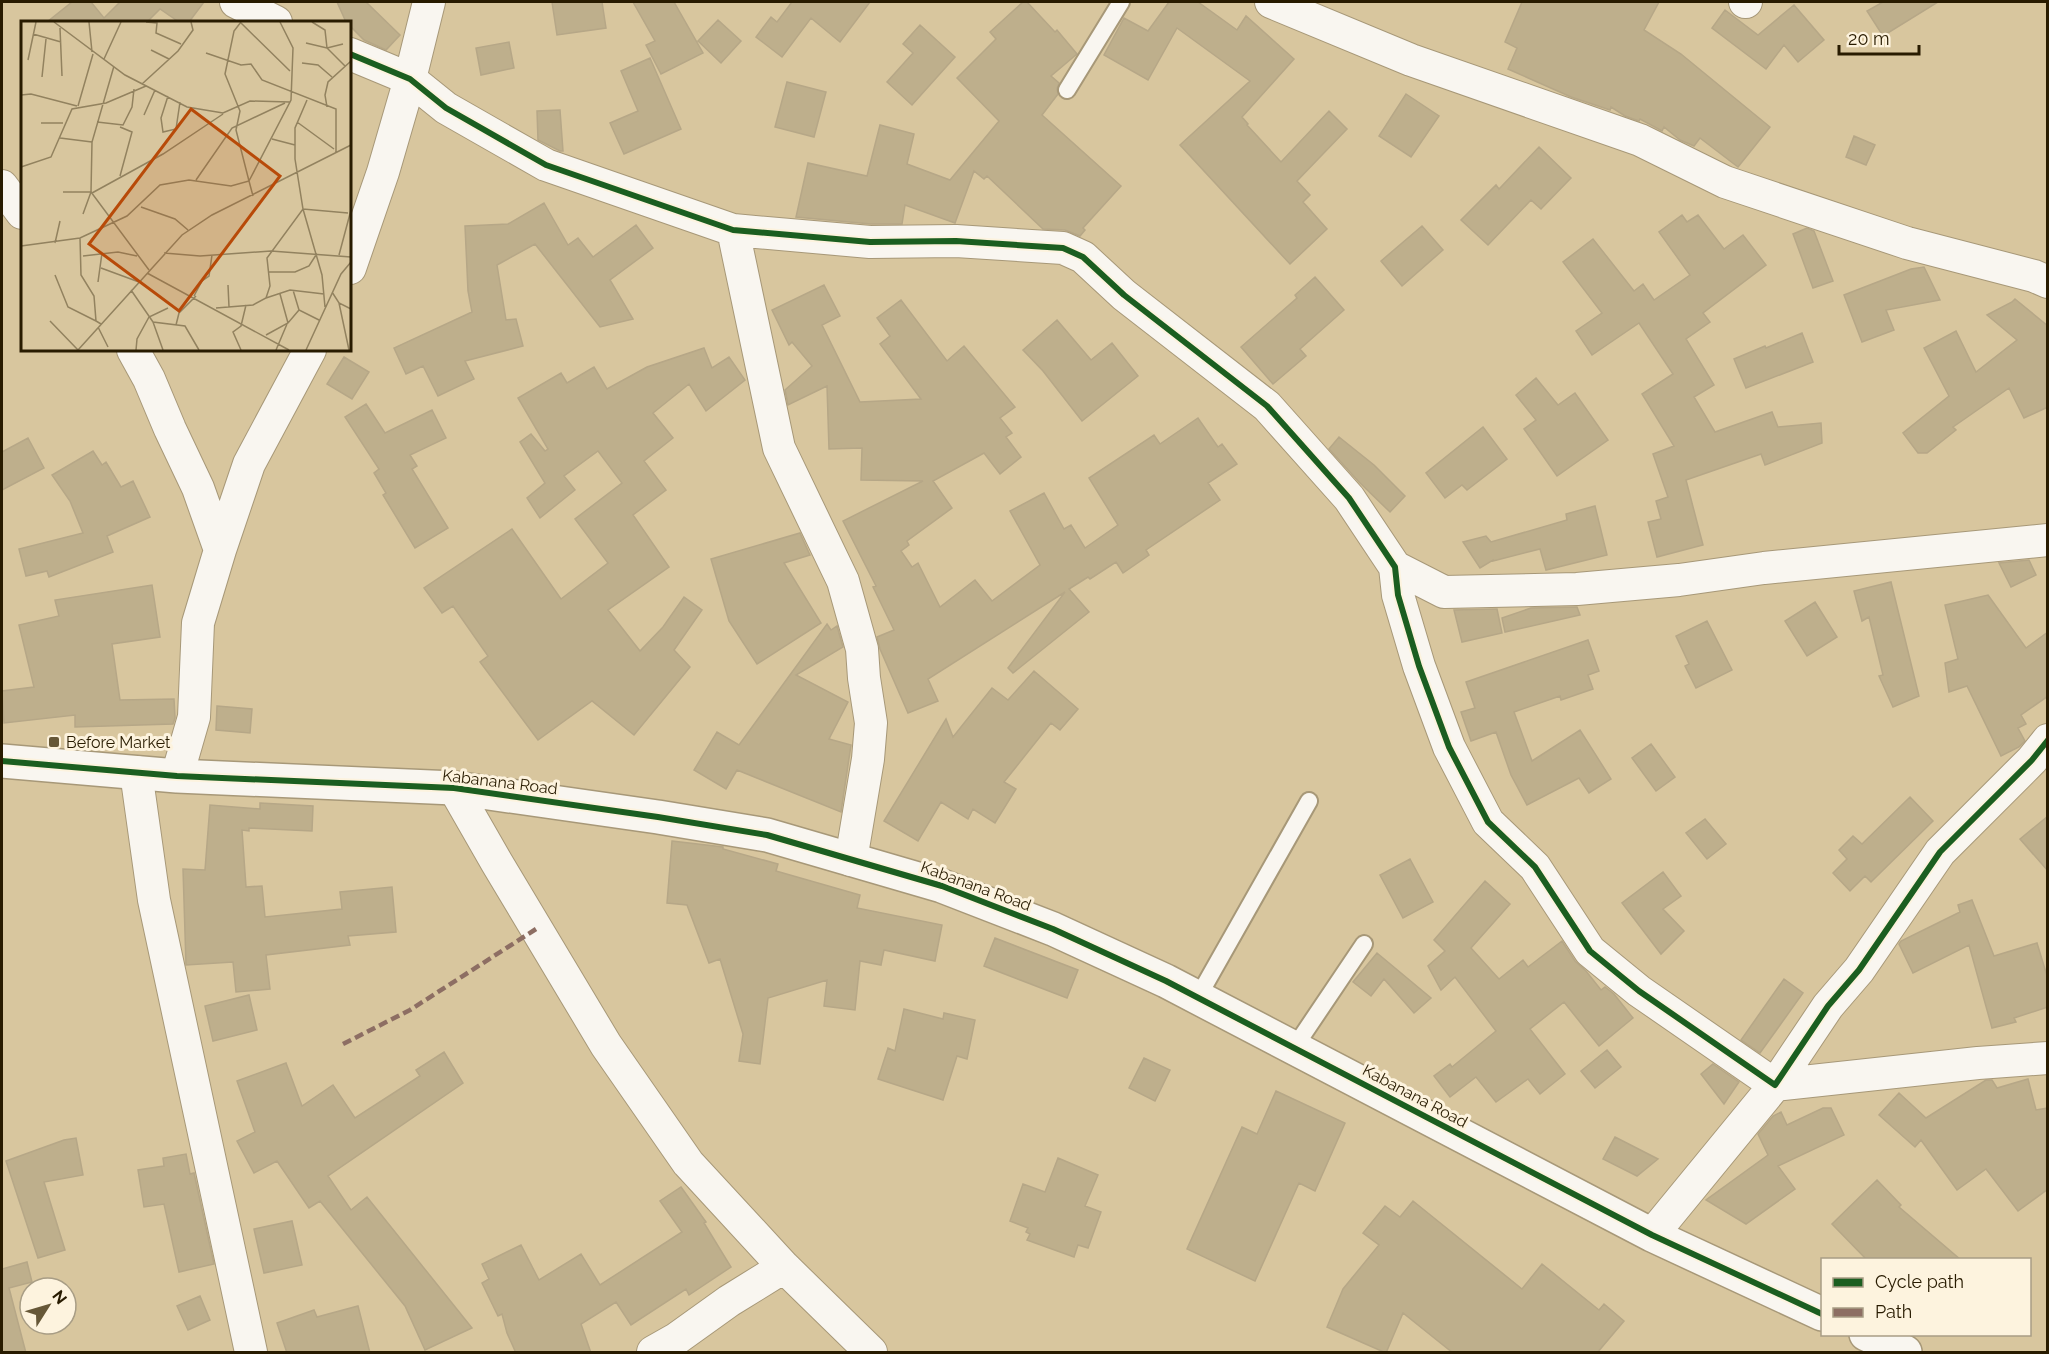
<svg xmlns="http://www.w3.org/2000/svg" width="2049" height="1354" font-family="Raleway,sans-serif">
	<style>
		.building { fill: #beaf8c; stroke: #b6a787; stroke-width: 1.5 }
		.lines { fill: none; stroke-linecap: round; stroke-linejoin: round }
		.service-casing { stroke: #a79878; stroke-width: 20 }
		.minor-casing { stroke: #a79878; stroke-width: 34 }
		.tertiary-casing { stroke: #a79878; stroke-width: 36 }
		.service { stroke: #f9f6f0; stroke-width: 16 }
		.minor { stroke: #f9f6f0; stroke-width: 32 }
		.tertiary { stroke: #f9f6f0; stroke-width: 33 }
		.quiet { stroke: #8d6e63; stroke-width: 4.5; stroke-dasharray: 9 4.5; stroke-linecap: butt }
		.cycleway-casing { stroke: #fdf3de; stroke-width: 10 }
		.cycleway { stroke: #1b5e20; stroke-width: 6 }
		.poi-dot { fill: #665737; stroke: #fdf3de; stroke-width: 2 }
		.labels { text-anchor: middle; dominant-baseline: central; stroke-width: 6; stroke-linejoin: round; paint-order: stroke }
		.poi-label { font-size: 16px; fill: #281b00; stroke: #fdf3de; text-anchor: start }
		.street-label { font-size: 16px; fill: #281b00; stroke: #fdf3de }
		.inset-road { fill: none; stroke: #92825f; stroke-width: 1.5 }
		.view { fill: #b84a09; fill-opacity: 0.15; stroke: #b84a09; stroke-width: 3 }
		.inset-edge { fill: none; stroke: #281b00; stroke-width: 3 }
	</style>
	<rect width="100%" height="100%" fill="#d8c69e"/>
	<!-- building -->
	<path class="building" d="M72,2h19l13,16 16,-16h84l-15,20h-10l-19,-13 -13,13h-100z
		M337,2h29l34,33 -14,15 -22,-10 -14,-14v-4h-4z
		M552,2h50l4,26 -49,7z
		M633,2h41l29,51 -42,21 -15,-29 9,-4z
		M791,2h79l-30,40 -29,-24 -29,39 -26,-20 15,-20 6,5 15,-20z
		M1023,2h4l28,30 2,-2 20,24 -26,22 8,7 -2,6 1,5 -16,21 79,71 -38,42 2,2 -5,6 -15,-6 -22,-1 -56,-53 -3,3 -10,-8 -19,52 -50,-18 -3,19h-31l-75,-7 12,-54 59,13 13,-51 34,9 -7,30 43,16 49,-59 -42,-43 39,-39 -6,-7z
		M1169,2h29l39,28 9,-14 48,43 -52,58 6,7 -1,1 34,37 48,-51 18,18 -50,52 13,14 -7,7 24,27 -37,35 -110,-119 70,-64 -73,-53 -29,52 -44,-25 20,-37 24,13z
		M1522,2h137l-15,28 37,24 89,73 -32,40 -38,-29 -6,8 -14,-6 -16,-13 -2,4 -22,-12 -1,2 -14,-5 -14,-9 -1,3 -39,-13 -63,-28 9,-21 -12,-6z
		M1883,2h55l-55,34 -16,-25z
		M1794,5l30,35 -26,22 -14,-17 -18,24 -54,-41 13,-18 33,25z
		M718,20l23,21 -20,22 -23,-22z
		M920,25l35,32 -43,48 -25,-23 26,-29 -10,-9z
		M509,42l5,26 -33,7 -5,-27z
		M650,58l31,71 -57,25 -14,-31 28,-12 -17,-40z
		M787,82l39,10 -12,45 -39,-10z
		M1406,94l33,22 -28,41 -32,-21z
		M560,110l3,41h-3l-22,-11 -1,-29z
		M1854,136l21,9 -9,20 -20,-8z
		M1539,147l32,31 -30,31 -10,-9 -43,45 -27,-25 35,-35 3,4z
		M544,203l24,42 10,-7 15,19 43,-32 17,23 -43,32 23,39 -33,8 -65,-83 -38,21 9,55 10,-1 7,27 -58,15 9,18 -36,17 -15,-30 -17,8 -12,-26 78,-36 -4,-21 -3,-65 43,-2z
		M1682,215l5,7 11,-7 26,34 19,-14 23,30 -63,48 7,9 -24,17 28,46 -20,12 21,35 57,-20 6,15 43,-4 1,20 -57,22 -4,-11 -75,26 17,65 -46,12 -9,-35 13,-3 -5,-18 12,-4 -15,-43 21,-8 -32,-52 31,-20 -34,-51 -47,32 -16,-24 26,-18 -39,-51 30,-23 41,52 9,-7 11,16 36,-25 -31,-43z
		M1422,226l21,24 -41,36 -21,-25z
		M1807,228l7,3 19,50 -20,7 -20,-54z
		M1924,267l16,33 -54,10 8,20 -32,12 -18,-47 67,-26z
		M1315,277l29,33 -44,39 6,7 -33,28 -32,-37 56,-49 -2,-3z
		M824,285l16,31 -18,9 38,77 61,-3 -41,-55 10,-8 -13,-18 24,-18 46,61 17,-15 51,61 -15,11 12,15 -6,4 15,20 -21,17 -16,-21 -51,28 19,27 -45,33 2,4 -8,6 11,16 6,-4 22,44 35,-27 17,21 48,-36 -30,-54 34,-18 20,36 7,-4 14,23 33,-23 -29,-47 65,-43 6,9 38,-26 20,29 4,-3 15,20 -29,19 12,17 -74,50 3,5 -26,18 -7,-11 -26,17 -2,-2 -19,12 20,23 -76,61 -5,-5 57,-76 -137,87 10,22 -30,12 -28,-64 -3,-12 17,-7 -21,-43 3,-1 -33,-65 80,-40 -62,-1 1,-32 -33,1 -2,-63 -39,19 -3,-15 27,-24 -20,-24 -3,3 -17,-35z
		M2015,299l33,27v81l-24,11 -15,-30 -56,39 3,3 -29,23h-9l-15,-20 46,-37 -25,-48 32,-17 20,41 41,-32 -30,-25 25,-13z
		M1057,320l34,40 21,-17 26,33 -56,45 -39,-50 -20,-21z
		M1802,333l11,29 -67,26 -12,-29 31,-13 1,2z
		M704,348l8,20 17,-11 16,23 -39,31 -17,-27 -36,29 20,25 -29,23 22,29 -33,25 36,52 -61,43 32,41 23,-24 21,-30 18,13 -28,40 16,17 -56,68 -42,-34 -54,39 -58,-78 8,-6 -35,-50 -11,7 -18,-25 88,-59 49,70 47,-36 -33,-44 47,-36 -24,-32 -34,25 11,14 -35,28 -13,-20 18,-15 -25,-41 11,-8 14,17 3,-2 -30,-51 43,-25 6,10 27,-16 13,22 40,-22z
		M344,357l25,15 -17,27 -25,-15z
		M1536,378l22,27 17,-12 33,47 -51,36 -33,-47 12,-9 -20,-25z
		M366,404l19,29 47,-23 14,28 -36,17 7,11 -5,3 36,59 -33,20 -32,-53 3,-2 -12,-20 5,-4 -34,-52z
		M1483,427l24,32 -40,31 -5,-5 -17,13 -19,-25z
		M1339,437l35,28 31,31 -15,16 -31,-30 -30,-33z
		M28,438l16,30 -42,22v-38z
		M93,451l9,14 4,-3 15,25 12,-6 17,36 -43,19 6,16 -64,25 -2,-6 -21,5 -7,-27 64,-16 -13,-32 -18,-26z
		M1595,506l12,49 -61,15 -6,-21 -47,12v-1l-13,8 -17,-26 23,-6 5,6 76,-22 -1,-6z
		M800,533l10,22 -26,8 37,60 -64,41 -28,-43 -18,-62z
		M2029,560l7,15 -25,12 -12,-24z
		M1891,582l28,114 -26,11 -14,-31 4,-1 -14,-58 -7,4 -8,-30z
		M152,585l8,52 -48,7 8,56 54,-1 1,19 -2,6 -98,3v-12l-71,8 -2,-32 32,-4 -15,-62 40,-9 -4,-16z
		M1988,595l38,53 22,-16v64l-27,19 5,9 -8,4 7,13 -6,6 -18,9 -34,-70 -18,6 -4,-29 13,-4 -13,-54z
		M1815,602l22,35 -30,19 -22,-35z
		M1577,607l3,8 -75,17 -3,-14 29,-10z
		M1497,609l5,24 -40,9 -8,-32z
		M1707,621l25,49 -36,18 -11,-22 4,-2 -13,-28z
		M827,624l4,6 6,-4 6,21 -47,28 52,27 -19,37 22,6 -10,67 -104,-42 -11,19 -32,-19 23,-38 22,13z
		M1588,640l11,31 -11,4 5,14 -32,11 -1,-4 -46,16 18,49 48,-31 31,49 -22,14 -10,-15 -52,27 -16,-30 -15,-43 -25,9 -10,-29 14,-4 -9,-26z
		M1034,671l44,38 -18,21 -9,-7 -47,59 12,7 -21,34 -22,-14 -5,10 -27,-17 -23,39 -34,-20 62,-102 7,18 39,-49 16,12z
		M217,706l35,3 -2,24 -34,-3z
		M1651,744l24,33 -19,14 -24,-33z
		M1910,797l23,24 -62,61 -6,-6 -15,15 -17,-18 14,-14 -8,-9 14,-14 9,8z
		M260,803l53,3 -1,25 -63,-3v3l-7,-1 4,57 16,-1 3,31 77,-8 -2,-17 52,-5 4,45 -48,4 2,9 -84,10 4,34 -34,3 -3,-30 -47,3 -3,-96 22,1 5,-65 50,4z
		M2048,816v55l-28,-32z
		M1705,819l21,25 -19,15 -21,-26z
		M672,841l51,6v2l55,15 -2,7 84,24 -3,13 85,17 -7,36 -51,-11 -3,15 -21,-4 -5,49 -31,-4 3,-26 -59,18 -8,66 -21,-3 4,-27 -23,-75 -11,4 -22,-58 -20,-2z
		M1410,859l23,43 -30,16 -23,-43z
		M1663,872l18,24 -18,13 21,22 -23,23 -39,-51z
		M1485,881l25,23 -39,44 28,31 24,-19 5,7 34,-26 13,20 11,10 15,19 4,-3 9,7 19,24 -34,28 -35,-44 -34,27 35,45 -25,20 -12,-15 -32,23 -20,-25 -26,20 -16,-21 16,-12 2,3 44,-36 -41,-54 -14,13 -13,-24 17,-15 -11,-11z
		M1972,900l22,56 43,-13 11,36v28l-34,11 2,4 -24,6 -23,-83 -56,28 -14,-29 2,-3 59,-29 -2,-7z
		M995,938l83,32 -11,28 -83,-32z
		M1377,953l54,45 -17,15 -30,-34 -13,17 -18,-14z
		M1784,979l19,14 -43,60 -19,-13z
		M249,995l8,35 -44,11 -8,-35z
		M904,1009l39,10 1,-6 31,7 -8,39 -10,-3 -14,44 -65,-21 10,-31 7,3z
		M1607,1050l14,17 -26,21 -14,-17z
		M444,1052l19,31 -135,93 23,34 16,-13 105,131 -47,22 -20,-44 -85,-105 -11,7 -32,-47 -23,12 -17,-32 18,-9 -18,-51 49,-18 16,43 31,-21 22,33 65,-42 -4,-6z
		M1144,1058l26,12 -15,31 -26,-13z
		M1713,1064l26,18 -15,22 -23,-30z
		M2028,1079l8,31 12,-2v81l-30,22 -32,-42 -29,21 -36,-50 -6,7 -36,-32 20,-22 27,25 60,-38h6l5,8z
		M1276,1091l69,32 -30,68 -16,-8 -44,98 -68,-32 55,-122 15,7z
		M1823,1108h8l13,27 -66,31 17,23 -49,35 -40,-24 62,-45 -10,-21 15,-18 8,-4 6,13z
		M1615,1137l43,22 -21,17 -34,-17z
		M76,1138l7,37 -39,7 21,68 -27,8 -32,-97 58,-21z
		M186,1154l4,20 4,-1 20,91 -35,8 -15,-68 -20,3 -6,-37 26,-4 -1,-8z
		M1058,1158l40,17 -13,31 16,6 -13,36 -10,-3 -4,12 -47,-17 3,-6 -4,-2 2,-4 -18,-7 13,-37 22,8z
		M1877,1180l24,25 -2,2 62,53h-94l-35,-36z
		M681,1187l25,35 -2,1 27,44 -42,28 -3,-6 -55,36 -15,-23 -35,22 10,29h-75l-9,-20 -5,-19 -4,2 -16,-33 7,-4 -7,-15 39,-19 18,35 42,-26 19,31 82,-53 -22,-31z
		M1413,1201l109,88 20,-25 57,46 5,-6 20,17 -27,32h-144l-50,-40 -17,40 -59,-26 16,-38 36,-44 -16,-12 22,-27 15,11z
		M292,1221l10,44 -38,8 -10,-44z
		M27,1262l5,20 -23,6 17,65h-24v-84z
		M200,1296l10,24 -22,10 -11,-24z
		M358,1306l12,47h-83l-10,-30 37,-13 3,7z"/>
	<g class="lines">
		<defs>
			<path id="service" d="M1067,90l54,-88
				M1198,997l111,-196
				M1294,1048l70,-104"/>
			<path id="minor" d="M236,2l40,20
				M1271,2l140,58 229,80 85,42 182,61 127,33 14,6
				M1745,2h1
				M350,54l60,25 36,29 100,57 187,65 137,12 86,-1 107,7 20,9 41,38 143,111 82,92 46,69 3,28 21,71 30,81 39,75 47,45 55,84 49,40 136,94 53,-79 31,-36 81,-118 92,-92 16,-20
				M2,186l20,27
				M733,230l46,218 64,133 19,68 2,29 7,45 -3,36 -17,101
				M350,268l33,-96 27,-93 19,-77
				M133,350l16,29 21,50 28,59 22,62
				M1395,567l49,25 133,-3 102,-9 85,-12 284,-28
				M136,772l18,128 97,452
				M177,776l17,-59 4,-94 22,-73 29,-86 61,-114
				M454,788l43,75 109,182 82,118 96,104 87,85
				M1652,1235l123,-150 203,-22 70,-5
				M653,1352l23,-13 53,-38 55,-34"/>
			<path id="tertiary" d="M2,761l175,15 277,12 204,29 109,18 175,51 111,43 113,52 486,254 170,79
				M1866,1334l39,18"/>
		</defs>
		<!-- service casing -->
		<use href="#service" class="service-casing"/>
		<!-- minor casing -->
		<use href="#minor" class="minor-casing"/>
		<!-- tertiary casing -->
		<use href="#tertiary" class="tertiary-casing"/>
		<!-- service -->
		<use href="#service" class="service"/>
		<!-- minor -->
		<use href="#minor" class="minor"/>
		<!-- tertiary -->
		<use href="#tertiary" class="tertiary"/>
		<!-- quiet -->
		<path class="quiet" d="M343,1044l67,-34 126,-81"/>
		<defs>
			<path id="cycleway" d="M350,54l60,25 36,29 100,57 187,65 137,12 86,-1 107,7 20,9 41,38 143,111 82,92 46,69 3,28 21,71 30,81 39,75 47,45 55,84 49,40 136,94 53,-79 31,-36 81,-118 92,-92 16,-20
				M2,761l175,15 277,12 204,29 109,18 175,51 111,43 113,52 486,254 170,79"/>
		</defs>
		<!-- cycleway casing -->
		<use href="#cycleway" class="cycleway-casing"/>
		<!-- cycleway -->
		<use href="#cycleway" class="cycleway"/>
	</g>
	<!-- markers -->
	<rect class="poi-dot" x="48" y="736" width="12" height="12" rx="3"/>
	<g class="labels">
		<!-- poi labels -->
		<g class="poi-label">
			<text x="66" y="742">Before Market</text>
		</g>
		<!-- street labels -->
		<g class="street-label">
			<text transform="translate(500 782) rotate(7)">Kabanana Road</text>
			<text transform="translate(976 886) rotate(20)">Kabanana Road</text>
			<text transform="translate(1415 1096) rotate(28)">Kabanana Road</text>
		</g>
	</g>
	<!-- overview -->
	<g transform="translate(21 21)">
		<rect width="330" height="330" fill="#d8c69e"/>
		<path class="inset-road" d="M33,1l71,53 62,32 36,6 27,-12 40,1M68,1l3,30M125,1l11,1 -1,10 25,11M219,1l50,49M291,1l13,8 2,18 18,18M39,7l2,48M12,13l28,8M285,22l21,5 16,-4M130,29l18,9M185,32l35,12 10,-1 11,16 74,29v43M83,38l17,-37M7,39l8,-38M281,42l16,2 14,12M93,45l-22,76 -1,50 58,78M21,56l4,-38M121,63l36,-33 15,-21 -2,-8M0,74l10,-1 46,12M147,75l-7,22 2,14 13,-3 4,-27M286,79l-12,28v31l8,50 19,66 3,32M57,85l15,-52M306,86l-2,-12 3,-13 23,-21M123,94l11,-25M76,101l26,3 9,-18 2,-18M276,101l37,27M20,102h22M39,117l32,4M251,118l23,6M0,146l30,-10 21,-48 34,-6 40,-17M99,155l12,-44 -12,-5M175,159l36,-52 53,-25M42,171h28l-8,22M71,172l71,-39 60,-40M232,175l-4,-15 42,-81 2,-52 -13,-26M120,186l34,12 13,11M59,217l1,37 13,21 2,25 5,3M34,222l5,-22M0,225l59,-8 47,-22 33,-31 29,-5 42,6 18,-5 -13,-51 4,-19 -15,-37 9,-43 7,-9M143,232l36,3 71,-5 80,6M318,234l12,-45M62,235l35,-4 19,4M80,247l38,14M248,251h26l14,-6 7,-11M126,252l142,77M34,254l13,32 28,14M77,261l4,-29M207,264l1,22M110,269l22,32 32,4 14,24M272,269l6,20 20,10M311,271l7,11 12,6M259,273l8,29M173,275l8,-15 7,-5 3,-21M245,277l24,-8 34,4M318,282l10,47M195,287l37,-3 13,-7 4,-12 -3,-28 36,-49 45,4M29,300l28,29M132,301l10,28M155,304l3,-12 17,-17M77,306l10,20M245,314l22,-12 11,-13M57,329l104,-115 30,-20 139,-70M115,329l1,-11 12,-22 19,-9M220,329l-8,-18 8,-6 5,-21M255,329l11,-26M285,329l35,-76 10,-12"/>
		<path class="view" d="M170,88l89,67 -101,135 -90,-67z"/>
		<rect width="330" height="330" class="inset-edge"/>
	</g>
	<!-- border -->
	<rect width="2049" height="1354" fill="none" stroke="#281b00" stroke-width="6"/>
	<!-- legend -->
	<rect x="1821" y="1258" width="210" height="78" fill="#fdf3de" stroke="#a89d85" stroke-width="1.5"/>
	<rect x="1833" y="1278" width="30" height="9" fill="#1b5e20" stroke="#a89d85" stroke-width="1.5"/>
	<text x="1875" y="1288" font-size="18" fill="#281b00">Cycle path</text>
	<rect x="1833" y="1308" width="30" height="9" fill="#8d6e63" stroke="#a89d85" stroke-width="1.5"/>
	<text x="1875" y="1318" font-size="18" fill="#281b00">Path</text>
	<!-- north arrow -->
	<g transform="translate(48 1306) rotate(53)"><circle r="28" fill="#fdf3de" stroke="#a89d85" stroke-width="1.5"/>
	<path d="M0-4.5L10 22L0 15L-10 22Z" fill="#665737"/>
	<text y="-9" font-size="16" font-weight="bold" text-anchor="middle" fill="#281b00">N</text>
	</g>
	<!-- scale -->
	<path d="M1839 45v9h80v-9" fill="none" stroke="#281b00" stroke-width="3"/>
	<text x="1848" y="45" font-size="18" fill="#281b00" stroke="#fdf3de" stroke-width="4.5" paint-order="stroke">20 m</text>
</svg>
